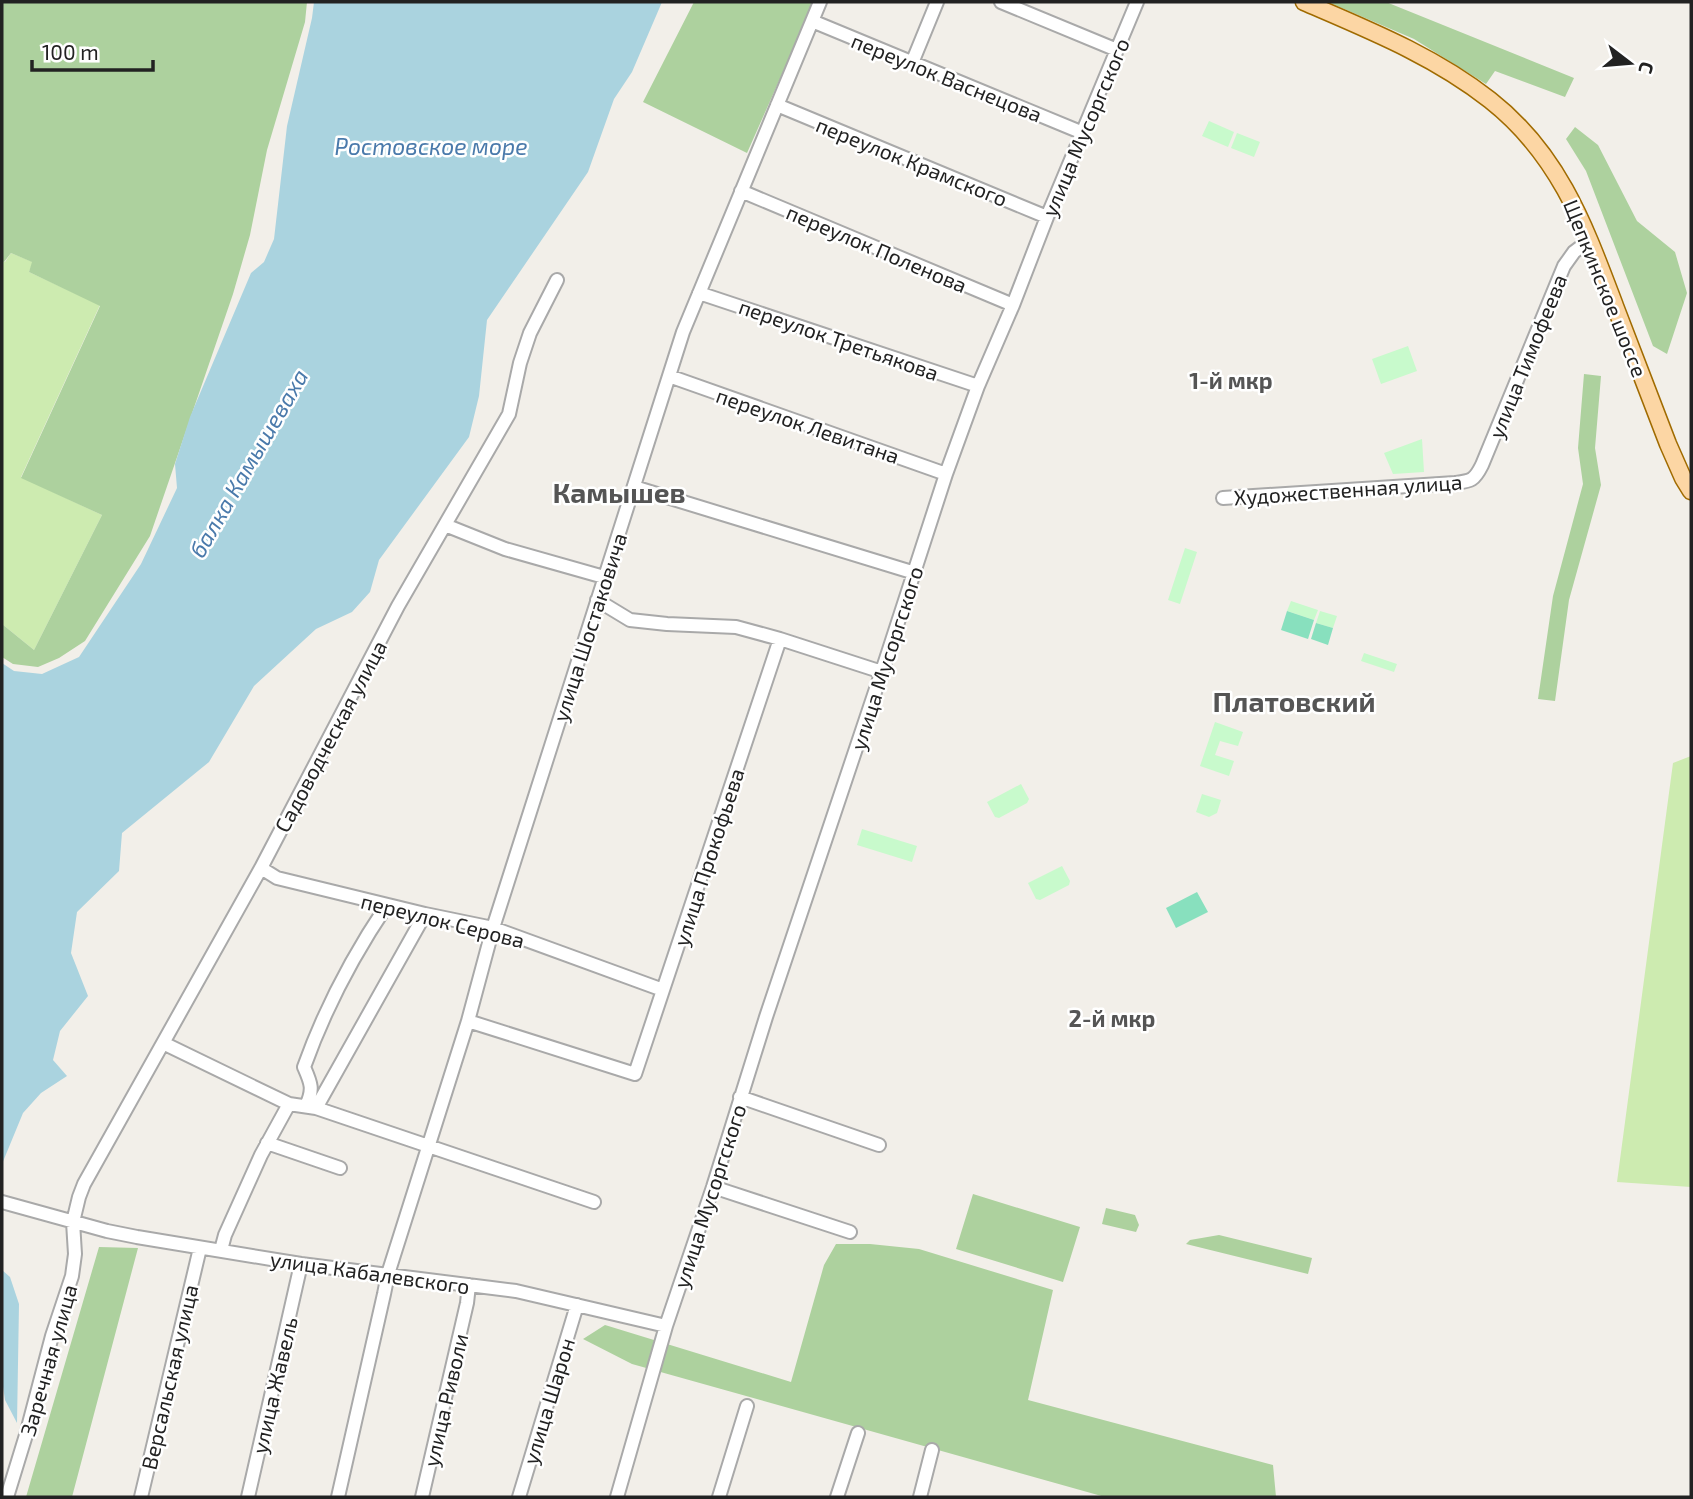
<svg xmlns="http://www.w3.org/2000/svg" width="1693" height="1499" font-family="'Exo 2',sans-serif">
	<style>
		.grass { fill: #cdebb0 }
		.forest { fill: #add19e }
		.park { fill: #c8facc }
		.pitch { fill: #88e0be }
		.water { fill: #aad3df }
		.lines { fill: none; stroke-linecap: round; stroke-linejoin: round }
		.minor-casing { stroke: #a9a9a9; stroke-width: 16 }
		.major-casing { stroke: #a06b00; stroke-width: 19 }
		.minor { stroke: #fff; stroke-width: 12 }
		.major { stroke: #fcd6a4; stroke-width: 16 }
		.labels { text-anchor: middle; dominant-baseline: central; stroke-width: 5; stroke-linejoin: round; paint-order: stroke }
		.street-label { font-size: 21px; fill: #222; stroke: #fff }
		.water-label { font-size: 23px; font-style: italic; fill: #4a7aab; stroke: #fff }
		.neighbourhood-label { font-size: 23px; font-weight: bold; fill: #555; stroke: #fff }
		.district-label { font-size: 28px; font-weight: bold; fill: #555; stroke: #fff }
	</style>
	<rect width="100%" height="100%" fill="#f2efe9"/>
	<!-- grass -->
	<path class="grass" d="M11,253l22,9 -4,10 71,33 -79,172 81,38 -68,135 -32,-26v-363l3,1z
		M1691,756v431l-74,-5 56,-419z"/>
	<!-- forest -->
	<path class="forest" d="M2,2h305l-2,20 -38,128 -17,85 -17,59 -83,242 -65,105 -26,17 -21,9 -25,-3 -11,-7v-33l32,26 68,-135 -81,-37 79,-172 -71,-34 3,-10 -21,-9 -7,9 -2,-1z
		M694,2h120l-67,151 -104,-51z
		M1328,2h58l188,76 -9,19 -70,-26 -9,13 -72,-45z
		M1575,127l23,18 39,76 38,31 12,41 -20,61 -14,-8 -67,-175 -20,-32z
		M1584,374l17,2 -6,72 6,37 -32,115 -14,101 -17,-2 15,-103 30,-112 -5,-36z
		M973,1194l107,33 -17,55 -107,-33z
		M1106,1208l29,7 4,10 -3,7 -34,-8z
		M1219,1235l93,23 -4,16 -122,-30 4,-4z
		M836,1244h34l49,5 134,41 -25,110 245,65 3,32h-171l-473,-133 -49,-25 22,-14 186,57 33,-117z
		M99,1247l39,1 -66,249h-46z"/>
	<!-- park -->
	<path class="park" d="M1209,121l25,11 -6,15 -26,-11z
		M1237,133l23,9 -6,15 -23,-9z
		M1408,346l9,25 -36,13 -9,-25z
		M1422,439l2,33 -31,2 -9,-21z
		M1185,548l12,4 -17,52 -12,-4z
		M1291,601l27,9 -4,10 -27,-9z
		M1320,611l17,5 -4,12 -17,-5z
		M1364,653l33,11 -3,8 -33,-11z
		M1215,722l28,10 -5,14 -18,-5 -5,14 19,6 -5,15 -29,-10z
		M1021,784l8,15 -2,4 -28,15 -4,-1 -8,-15z
		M1202,794l19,6 -4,13 -8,4 -13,-5z
		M862,829l55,17 -5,16 -55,-17z
		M1062,866l8,15 -1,4 -29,15 -4,-1 -8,-16z"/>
	<!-- pitch -->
	<path class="pitch" d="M1287,611l27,9 -6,19 -27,-9z
		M1316,623l17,5 -5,17 -17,-6z
		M1197,892l11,20 -32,16 -10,-20z"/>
	<!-- water -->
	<path class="water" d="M314,2h348l-30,70 -18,27 -26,73 -101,148 -8,76 -10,41 -90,123 -9,32 -18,20 -36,17 -62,57 -45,76 -87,71 -3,38 -42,41 -6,41 17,43 -28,35 -7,29 14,16 -26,17 -18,20 -21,51v-410l1,-11 -1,-80 12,8 28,3 37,-17 62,-93 36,-76 -2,-24 15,-47 61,-144 13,-11 10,-23 13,-113 25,-108z
		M2,1270l8,7 9,27 -2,119 -12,-23 -3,-20z"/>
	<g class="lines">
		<defs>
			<path id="minor" d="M1001,2l116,48
				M812,21l271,112
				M912,63l25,-61
				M777,105l270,112
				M741,191l272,114
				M699,293l279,93
				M669,376l277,98
				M634,487l281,86
				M1223,498l232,-15c16,-2 19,-2 27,-18l82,-199 10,-14 16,-12
				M445,525l60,24 99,28
				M597,600l33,20 37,4 69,3 44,12 102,33
				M261,868l16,10 148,36 68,14 170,62
				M468,1021l167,53 145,-435
				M163,1043l126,61 27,4 278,94
				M740,1097l139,48
				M306,1106c8,-17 5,-23 -2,-39 20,-56 50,-113 83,-162
				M316,1108l109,-194
				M267,1143l73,25
				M713,1187l137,45
				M2,1202l105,29 30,6 164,27 215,27 150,35
				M221,1250l4,-15 36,-80 28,-51
				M7,1497l19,-62 26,-99 20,-60 3,-22 -2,-32 6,-25 5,-13 177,-316 137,-262 111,-192 11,-51 10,-30 27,-53
				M141,1497l59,-249
				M248,1497l53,-233
				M338,1497l46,-203 4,-20 80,-253 25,-93 190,-596 137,-330
				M422,1497l45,-194 2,-18
				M519,1497l58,-192
				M617,1497l49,-171 47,-139 53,-170 120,-358 60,-185 32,-88 35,-81 34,-88 90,-215
				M719,1497l28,-91
				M837,1497l21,-64
				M920,1497l12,-47"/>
			<path id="major" d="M1304,2c65,28 130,54 186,98 70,55 95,127 125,206 18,46 35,92 53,138l15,34 8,13"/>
		</defs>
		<!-- minor casing -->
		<use href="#minor" class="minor-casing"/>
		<!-- major casing -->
		<use href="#major" class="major-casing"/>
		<!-- minor -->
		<use href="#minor" class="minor"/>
		<!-- major -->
		<use href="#major" class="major"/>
	</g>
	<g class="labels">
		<!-- street labels -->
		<g class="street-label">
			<text transform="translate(947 77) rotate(22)">переулок Васнецова</text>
			<text transform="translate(1085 127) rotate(-67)">улица Мусоргского</text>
			<text transform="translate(912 161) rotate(22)">переулок Крамского</text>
			<text transform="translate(877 248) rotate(23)">переулок Поленова</text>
			<text transform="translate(1606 288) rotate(68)">Щепкинское шоссе</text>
			<text transform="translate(839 339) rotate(19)">переулок Третьякова</text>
			<text transform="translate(1527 356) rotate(-68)">улица Тимофеева</text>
			<text transform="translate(808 425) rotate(19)">переулок Левитана</text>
			<text transform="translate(1348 489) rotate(-4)">Художественная улица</text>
			<text transform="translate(589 627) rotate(-72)">улица Шостаковича</text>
			<text transform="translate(886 658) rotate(-72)">улица Мусоргского</text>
			<text transform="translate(330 736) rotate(-62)">Садоводческая улица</text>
			<text transform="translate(708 857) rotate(-72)">улица Прокофьева</text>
			<text transform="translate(443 920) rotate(14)">переулок Серова</text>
			<text transform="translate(709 1196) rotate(-72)">улица Мусоргского</text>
			<text transform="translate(370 1272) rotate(8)">улица Кабалевского</text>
			<text transform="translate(48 1360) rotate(-74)">Заречная улица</text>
			<text transform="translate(169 1377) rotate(-77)">Версальская улица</text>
			<text transform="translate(274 1385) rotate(-77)">улица Жавель</text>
			<text transform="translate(445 1400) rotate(-77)">улица Риволи</text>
			<text transform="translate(548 1401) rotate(-73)">улица Шарон</text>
		</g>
		<!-- water labels -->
		<g class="water-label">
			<text x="431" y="146">Ростовское море</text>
			<text transform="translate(248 463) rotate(-60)">балка Камышеваха</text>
		</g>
		<!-- neighbourhood labels -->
		<g class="neighbourhood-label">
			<text x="1231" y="380">1-й мкр</text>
			<text x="1112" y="1018">2-й мкр</text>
		</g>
		<!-- district labels -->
		<g class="district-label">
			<text x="619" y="492">Камышев</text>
			<text x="1294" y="701">Платовский</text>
		</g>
	</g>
	<!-- border -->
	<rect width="1693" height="1499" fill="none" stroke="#222222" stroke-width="7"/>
	<!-- north arrow -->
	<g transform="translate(1630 63) rotate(106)" stroke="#ffffff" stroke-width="5" paint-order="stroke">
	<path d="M0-5L12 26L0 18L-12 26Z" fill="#222222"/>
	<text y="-10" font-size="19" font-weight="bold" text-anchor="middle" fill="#222222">С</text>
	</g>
	<!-- scale -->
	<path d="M32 60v10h121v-10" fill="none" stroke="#222222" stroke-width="3.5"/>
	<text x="42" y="60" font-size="21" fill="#222222" stroke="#ffffff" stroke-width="5" paint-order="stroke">100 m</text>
</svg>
